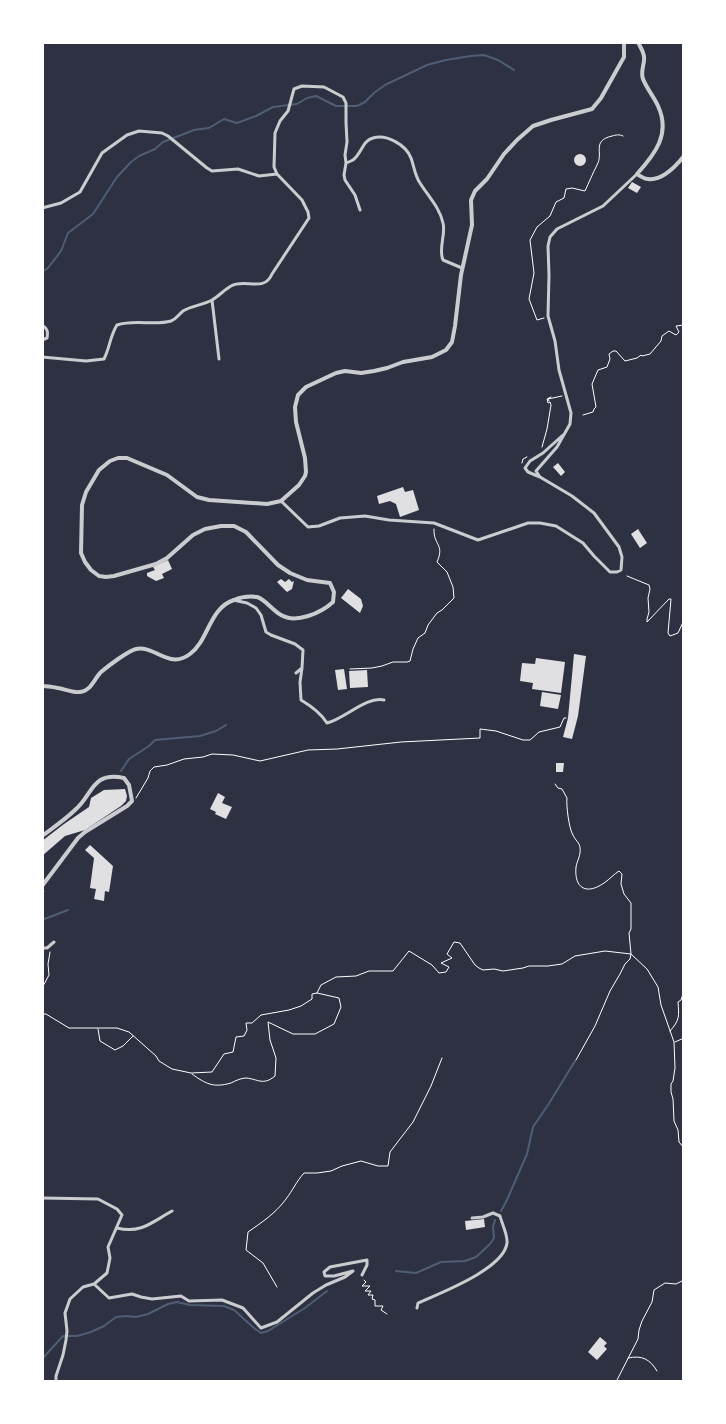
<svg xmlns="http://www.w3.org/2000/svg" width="726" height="1424" font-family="Helvetica,sans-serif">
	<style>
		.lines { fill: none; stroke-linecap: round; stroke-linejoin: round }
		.stream { stroke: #4f5d75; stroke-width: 2 }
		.building { fill: #e0e0e3 }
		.path { stroke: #fff; stroke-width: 1 }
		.minor { stroke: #caccd0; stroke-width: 3 }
		.tertiary { stroke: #caccd0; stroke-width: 4 }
	</style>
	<rect width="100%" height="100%" fill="#2d3142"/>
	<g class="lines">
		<!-- stream -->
		<path class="stream" d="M42,272l6,-4 13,-17 7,-18 25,-19 24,-37 14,-15 8,-6 16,-7 8,-7 31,-12 15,-2 15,-9 13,4 19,-7 17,-9 24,-3 10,-6 9,-2 20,10h21l8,-4 9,-9 11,-8 42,-20 19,-5 25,-4 13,-1 14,5 16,10
			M121,771l8,-12 20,-13 6,-6 45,-4 16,-5 10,-6
			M42,920l26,-10
			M501,1211l5,-9 21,-48 6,-27 15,-22 27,-44
			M396,1271l20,2 25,-11 24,-1 11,-4 14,-13 4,-6 -1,-11 2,-7
			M42,1359l21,-23h14l14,-4 13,-6 12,-9 11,-1 9,1 12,-3 20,-10 9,-2 13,3 34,1 10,4 20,18 7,5 7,-2 37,-23 22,-17"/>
	</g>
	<!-- building -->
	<path class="building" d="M574 160a6 6 0 1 1 12 0a6 6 0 1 1-12 0Z
		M632,182l9,5 -4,6 -9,-5z
		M558,463l7,9 -4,4 -8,-9z
		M403,487l2,5 8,-2 6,20 -19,7 -4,-13 -6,-3 -11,3 -2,-8z
		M638,529l9,14 -7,5 -9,-14z
		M168,560l4,9 -10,5 2,4 -8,3 -9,-5v-3l8,-3 -2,-3z
		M281,579l4,3 4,-3 3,3 2,-1 -2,8 -5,3 -10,-10z
		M348,589l13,10 2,7 -3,7 -19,-15z
		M574,654l12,2 -8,60 -6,23 -9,-2 5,-19z
		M536,658l29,4 -4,31 -29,-4 1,-6 -13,-2 2,-18 13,1z
		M344,669l3,20 -9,1 -3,-20z
		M367,670l1,17 -18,1 -1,-17z
		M542,692l19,3 -3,14 -18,-3z
		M556,763h8l-1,9h-7z
		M125,789l2,7 -1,5 -5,5 -36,24 -20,6 -23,20v-15l22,-17 25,-17 2,-9 13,-8z
		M218,793l7,4 -3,6 10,4 -6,12 -11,-5 1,-2 -6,-3z
		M90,845l23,21 -4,26 -4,-1 -1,10 -10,-2 2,-10 -6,-1 4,-30 -9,-8z
		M484,1219l1,8 -19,3 -1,-9z
		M600,1337l7,6 -3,3 3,3 -10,11 -9,-8z"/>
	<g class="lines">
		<!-- path -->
		<path class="path" d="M544,318l-7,2 -8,-21 5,-26 -4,-33 7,-13 13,-11 6,-14 8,-4 2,-9 6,-1 13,3c4,-9 8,-18 12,-26 7,-12 -6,-24 15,-29 4,-1 7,-2 11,0
			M549,401l-1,-2 14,-3
			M583,415l10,-3 1,-3 2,-2 -4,-23 6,-14 9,-3 3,-8 -1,-5 4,-3h3l9,10 12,-3 4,-3 1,1 8,-2 11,-13 1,-5 7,-5 7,4 3,-3 -3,-6 8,-1
			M542,447l5,-18 4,-24 -1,-3 -2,1 -1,-4 4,-2
			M522,463l1,-4 4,-2
			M627,576l22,9 1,4 -2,9 1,14 -2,7v3l22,-23h2l-3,34 2,3 8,-3 6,-13
			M350,669l22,-1 10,-2 11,-4h14l3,-1 3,-12 5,-11 7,-5 3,-8 9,-12 5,-3 12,-12 -1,-11 -6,-15 -10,-10c8,-18 -4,-17 -3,-33
			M555,784l3,4 4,1 5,9c-1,7 2,31 6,37 2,5 7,8 7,13 1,7 -3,13 -4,19 -2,22 11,28 28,16 6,-4 10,-9 15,-12l3,3 -1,10 3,10 7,9v26l-2,4 2,21 16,15 11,18 3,18 13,37 1,26 -2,13 -2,3v8l2,7 1,22 4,9 1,12 5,6
			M136,798l12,-20 2,-7 4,-4 13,-2 17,-6 19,-2 9,-3 21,1 27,6 48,-11 29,-1 64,-7 79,-4v-9l16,2 27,9h7l9,-8 21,-5 4,-9h2
			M42,894l2,-2
			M42,988l7,-13 -1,-11 2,-12
			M42,1014h4l23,14h48l12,4 27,24 3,5 13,8 19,4 21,-1 12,-18 9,-2 3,-15 8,-1 3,-6 -1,-7h6l9,-8 28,-5 12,-4 11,-7v-5l5,-1 4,-8 15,-8 20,-1 13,-5h24l16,-20 23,14 7,8 7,-1 3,-5 -8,-4 11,-5 -5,-4 7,-12 6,1 15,22 4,3 4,2 11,-1 9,2 20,-3 6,-2h19l14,-2 13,-8 30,-5 26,3 -1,5 -5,5 -5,10 -10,17 -15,35 -19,34
			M98,1029l2,12 15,9 8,-4 10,-10
			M670,1031c10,-11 9,-15 8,-29l3,-2 3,-9
			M675,1042l9,-4
			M192,1074c14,10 21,14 39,9 4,-2 10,-5 15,-5 12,1 17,8 29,-2l1,-18 -6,-18 -2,-18 25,12h22l19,-10 7,-17 -2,-9 -22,-5
			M364,1280l2,2 -4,4h8l-5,5h6l-3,4h5l-1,4 3,1v6h8l-2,4 6,4
			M277,1287l-14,-24 -17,-13 2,-18c13,-9 28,-19 38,-33 7,-9 10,-17 18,-26h13l14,-2 11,-5 19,-5 17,5h10l2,-14 23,-30 18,-36 11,-28
			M628,1358c14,-3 22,1 29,13
			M616,1382l22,-43 1,-9 3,-9 10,-19 2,-12 11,-7 11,1 8,-4"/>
		<!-- minor -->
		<path class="minor" d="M346,163l-2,12 1,5 10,15 5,15
			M42,208l19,-5 19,-11 22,-39 25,-18 12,-4 23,2 6,3 39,32 5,3 26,-2 21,7 18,-2
			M212,300l7,59
			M42,325c6,4 6,7 5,13l-5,2
			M42,357l44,4 18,-2c6,-12 6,-23 13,-34 18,-6 37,1 54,-4 6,-2 7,-6 12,-10 8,-5 20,-6 29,-11 7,-4 12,-10 19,-14 14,-8 33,7 41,-12l37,-56 -1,-6 -6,-12 -25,-26 -3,-7 1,-34 5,-12 8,-10 6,-22 8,-3 22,1 19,10 3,6v19l1,20 -2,13 1,8c3,-1 5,-2 7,-3 9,-7 9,-19 20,-22 14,-4 33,7 38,20 3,8 4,18 9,25 8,13 20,25 23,40 3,12 -5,26 0,37l19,8
			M540,477l-4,-6 21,-24 13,-23 1,-11 -12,-43 -4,-29 -7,-25 1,-41 -1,-29 2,-9 7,-8 46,-23 34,-32
			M281,501l27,26 11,-1 21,-8 25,-2 24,4 45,3 44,17 50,-17h12l16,3 27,17 11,13 16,16h7l4,-2 1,-13 -3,-10 -25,-34 -22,-17 -32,-19 -12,-5 -3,-4 5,-7 13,-8 20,-18
			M233,600l14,3 9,5 5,7 5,17 5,3 24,9 8,6 -1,18 -6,5
			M302,668l-2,14 1,18c10,6 20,13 26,23 19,-5 39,-27 57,-23
			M42,948h5l7,-6
			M42,1198l56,1 19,10 5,6 -14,32 2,11 -3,15 -13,11
			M117,1228c24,6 35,-6 55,-17
			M417,1308l1,-5c22,-10 86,-34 89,-60 1,-8 -5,-19 -7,-27l-7,-3 -10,4 -11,1
			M56,1382v-6l7,-21 3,-15 1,-9 -2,-18 5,-14 13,-12 11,-3 15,14 23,-4 9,3 11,2 29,-3 8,5 33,-1 21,8 18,20 16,-6 36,-29 13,-8 19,-8 8,-6 -19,5h-9l-1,-4 6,-5 37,-7v5l-5,10"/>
		<!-- tertiary -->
		<path class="tertiary" d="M638,42c2,5 6,10 6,15 1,7 -4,14 -1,22 4,10 11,18 15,27 13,28 -3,48 -21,68 3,2 7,5 11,5 14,2 28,-13 36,-23
			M42,686c6,0 11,1 16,2 6,1 15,5 22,4 11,-1 14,-13 21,-20 7,-6 27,-21 35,-23 19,-4 33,21 54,5 19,-14 19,-46 44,-54 7,-3 16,-4 23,-3 8,2 16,14 24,18 15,9 40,-2 52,-13l1,-10 -4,-9 -23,-3 -17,-7 -12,-8 -32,-33 -12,-6h-13l-16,3 -12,6 -26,23 -11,6 -42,12 -8,1 -7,-1 -8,-6 -6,-8 -4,-9 1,-48 4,-13 13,-22 11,-9 8,-3h9l40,17 30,22 12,3 58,4 14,-3 18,-16 6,-9 1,-4 -1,-14 -9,-36 -1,-15 3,-12 8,-8 30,-14 9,-2 16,2 13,-2 13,-3 16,-6 29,-5 14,-7 6,-8 3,-16 6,-51 11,-50 -1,-25 4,-9 12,-12 17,-25 13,-14 16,-14 18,-6 41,-11 9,-11 23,-41v-15
			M42,836c12,-9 24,-17 34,-27 17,-15 16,-38 48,-31l5,7 3,16 -5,5 -42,26 -7,6 -36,48"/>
	</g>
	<!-- border -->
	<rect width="726" height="1424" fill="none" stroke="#ffffff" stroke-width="88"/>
</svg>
